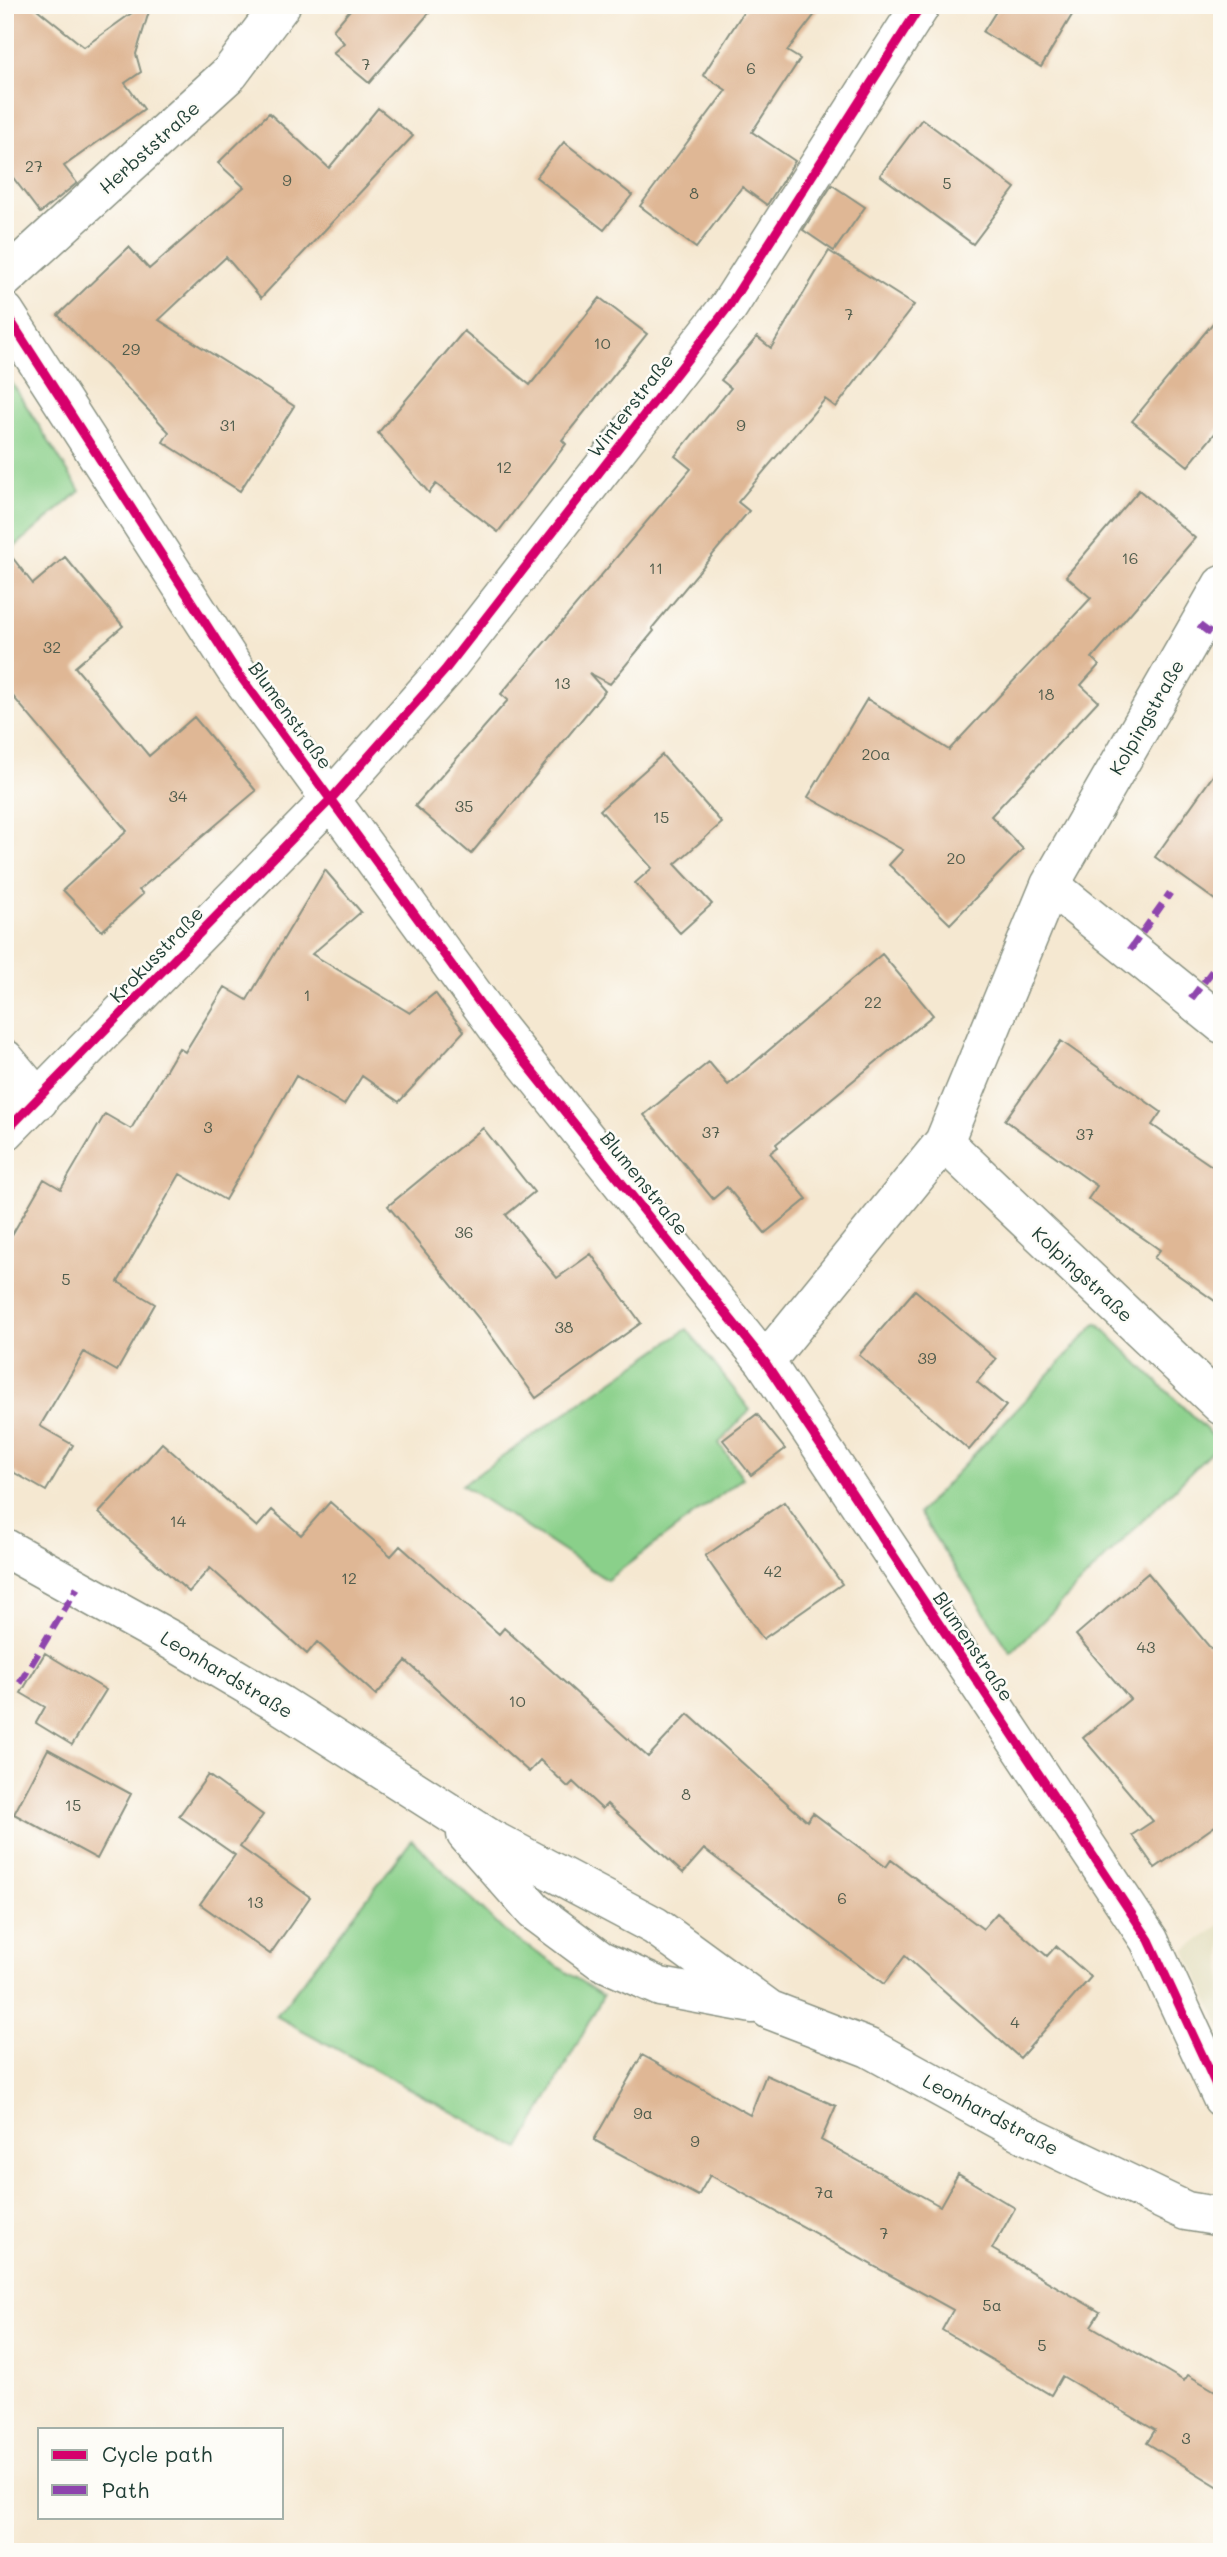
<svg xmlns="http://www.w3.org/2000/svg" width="1227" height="2557" font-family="Mali,sans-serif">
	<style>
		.built { fill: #e1dcba }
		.green { fill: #8ad08a; stroke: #54865f; stroke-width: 2 }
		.building { fill: #dfb795 }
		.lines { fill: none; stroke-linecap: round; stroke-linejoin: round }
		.street-casing { stroke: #8a9282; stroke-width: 41 }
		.street { stroke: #fff; stroke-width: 38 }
		.quiet { stroke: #8e44ad; stroke-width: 7; stroke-dasharray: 14 7; stroke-linecap: butt }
		.cycleway-casing { stroke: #fdfcf7; stroke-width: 13 }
		.cycleway { stroke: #d6006c; stroke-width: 9 }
		.labels { text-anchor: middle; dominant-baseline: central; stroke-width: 5; stroke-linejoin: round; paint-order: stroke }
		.number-label { font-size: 16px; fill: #4f5c4c }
		.street-label { font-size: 19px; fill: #1f3d34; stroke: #fdfcf7 }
	</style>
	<rect width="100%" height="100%" fill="#fdfcf7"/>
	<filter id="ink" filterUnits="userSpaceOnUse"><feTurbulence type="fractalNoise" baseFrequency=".0143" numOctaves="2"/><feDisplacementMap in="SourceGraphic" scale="14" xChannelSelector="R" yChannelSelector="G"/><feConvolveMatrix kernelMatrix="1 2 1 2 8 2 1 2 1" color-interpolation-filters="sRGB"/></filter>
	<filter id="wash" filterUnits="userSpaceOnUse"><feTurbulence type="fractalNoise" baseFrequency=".00686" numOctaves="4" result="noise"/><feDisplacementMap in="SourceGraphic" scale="28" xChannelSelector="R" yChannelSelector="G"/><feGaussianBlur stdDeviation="1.57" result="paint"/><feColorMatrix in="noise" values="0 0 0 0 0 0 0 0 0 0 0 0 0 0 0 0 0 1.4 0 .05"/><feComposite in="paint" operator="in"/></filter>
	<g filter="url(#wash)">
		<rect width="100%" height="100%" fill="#f5e8d1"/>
		<!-- built -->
		<path class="built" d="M1222,1924v105l-37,-79z"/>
		<!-- green -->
		<path class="green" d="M5,372l75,119 -75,64z
			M1097,1323l123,120 -209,210 -92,-140z
			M687,1329l63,81 -31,33 24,35 -136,102 -145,-95z
			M412,1840l92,91 99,65 -83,153 -244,-133z"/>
		<g id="blocks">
			<!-- building -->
			<path class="building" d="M5,5h27l52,42 59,-42h8l-15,49 5,18 -16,11 19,26 -80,57 13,17 -37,30 -35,-46z
				M354,5h82l-67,78 -36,-30 11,-10 -11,-13z
				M748,5h74l-35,46 13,8 -48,73 43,29 -28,44 -25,-18 -46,61 -56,-42 86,-116 -23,-15z
				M1000,5h78l-37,62 -58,-35z
				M378,108l35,28 -152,162 -35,-41 -67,63 135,86 -54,85 -77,-49 6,-10 -111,-117 71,-68 20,22 95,-82 -26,-24 51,-50 60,55z
				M922,119l93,69 -42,56 -93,-69z
				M564,142l68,53 -28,35 -68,-53z
				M832,185l33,22 -31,44 -31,-21z
				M829,251l85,54 -78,102 -11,-8 -87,103 11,9 -97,117 2,3 -44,53 -21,-11 16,18 -134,163 -56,-48 93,-106 -7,-6 190,-225 -16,-13 56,-68 -10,-8 36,-43 14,11z
				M600,298l47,36 -85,106 4,4 -68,88 -62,-48 -7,9 -51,-60 86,-102 66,54z
				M1222,312v113l-34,41 -56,-45z
				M1139,490l56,48 -103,120 7,7 -18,20 17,16 -107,115 32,33 -73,75 -61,-59 14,-15 -95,-53 59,-98 82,51 142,-152 -25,-22z
				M5,548l28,36 32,-27 58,69 -48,41 74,89 45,-39 62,74 -117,99 4,4 -41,37 -39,-41 64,-59 -122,-144z
				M662,755l60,68 -47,41 37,40 -32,29 -45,-50 17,-15 -52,-58z
				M1222,763v142l-67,-48z
				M325,870l36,42 -49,42 98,59 25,-20 29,38 -65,71 -37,-26 -18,29 -48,-29 -71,124 -45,-26 -62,108 37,22 -38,67 -33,-19 -44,74 33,19 -27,46 -33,-19 -8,13v-238l39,-68 17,10 44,-75 26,15 48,-81 6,4 40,-65 22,13z
				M882,954l51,61 -157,129 2,3 -8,6 37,46 -42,34 -38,-46 -14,12 -69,-84 65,-53 19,23z
				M1061,1041l100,71 -9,13 70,48v133l-68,-48 6,-8 -72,-51 9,-13 -92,-66z
				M483,1128l51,64 -28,23 51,63 34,-24 50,69 -105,75 -56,-78 -92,-114z
				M915,1290l81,69 -19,23 29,24 -37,44 -110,-95z
				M757,1414l28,35 -34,26 -28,-35z
				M162,1443l95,84 15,-17 29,25 29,-33 61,54 9,-10 99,88 5,-6 144,129 40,-43 119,107 6,-8 73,54 5,-7 92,69 14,-16 50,43 9,-10 35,31 -71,81 -115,-102 -21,28 -180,-135 -21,24 -76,-69 -5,5 -29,-27 -5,5 -28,-27 -11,12 -123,-111 -30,34 -59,-53 -10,12 -97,-86 -21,24 -90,-79z
				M784,1502l58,82 -79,55 -58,-83z
				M1148,1573l74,89v159l-67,47 -23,-33 21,-14 -70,-83 47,-39 -54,-64z
				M45,1653l61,37 -34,55 -36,-22 9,-16 -24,-14z
				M48,1749l83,45 -34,65 -83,-45z
				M208,1775l55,40 -23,32 70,50 -40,57 -70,-50 35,-49 -56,-39z
				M642,2055l108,60 16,-40 70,31 -15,34 119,66 18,-32 57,34 -23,41 108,63 -9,14 93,55 4,-6 34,20v94l-75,-46 8,-13 -93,-54 -11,19 -109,-65 11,-20 -243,-135 -12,21 -104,-56z"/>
		</g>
	</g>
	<g filter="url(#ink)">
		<use href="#blocks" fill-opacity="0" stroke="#8a9282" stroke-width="2"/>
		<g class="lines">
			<defs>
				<path id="street" d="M5,278l225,-205 51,-68
					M5,312l230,357 262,358 268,335 384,578 73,158
					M1050,885l172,139
					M5,1059l34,41
					M5,1132l326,-333 114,-129 284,-364 192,-301
					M944,1142l278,264
					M765,1362l179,-220 106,-257 172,-300
					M5,1548l166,92 110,65 208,133 166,88 115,84 99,38 156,86 161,77 36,6
					M466,1834l68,77 66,49 60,27 93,17"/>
			</defs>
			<!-- street casing -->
			<use href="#street" class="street-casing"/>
			<!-- street -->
			<use href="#street" class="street"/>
			<!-- quiet -->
			<path class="quiet" d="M1199,625l23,17
				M1130,950l40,-57
				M1191,999l31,-41
				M20,1683l57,-95"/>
			<defs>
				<path id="cycleway" d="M5,312l230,357 262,358 268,335 384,578 73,158
					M5,1132l326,-333 114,-129 284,-364 192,-301"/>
			</defs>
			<!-- cycleway casing -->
			<use href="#cycleway" class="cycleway-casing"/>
			<!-- cycleway -->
			<use href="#cycleway" class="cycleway"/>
		</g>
	</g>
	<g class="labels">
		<!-- number labels -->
		<g class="number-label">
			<text x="366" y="63">7</text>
			<text x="751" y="67">6</text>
			<text x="34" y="165">27</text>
			<text x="287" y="179">9</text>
			<text x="947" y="182">5</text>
			<text x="694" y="192">8</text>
			<text x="849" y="313">7</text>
			<text x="602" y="342">10</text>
			<text x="131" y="348">29</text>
			<text x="228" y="424">31</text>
			<text x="741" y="424">9</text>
			<text x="504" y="466">12</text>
			<text x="1130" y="557">16</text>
			<text x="656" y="567">11</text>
			<text x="52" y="646">32</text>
			<text x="562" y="682">13</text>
			<text x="1046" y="693">18</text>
			<text x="876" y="753">20a</text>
			<text x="178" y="795">34</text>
			<text x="464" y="805">35</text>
			<text x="661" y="816">15</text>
			<text x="956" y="857">20</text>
			<text x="307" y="994">1</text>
			<text x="873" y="1001">22</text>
			<text x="208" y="1126">3</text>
			<text x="711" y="1131">37</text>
			<text x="1085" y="1133">37</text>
			<text x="464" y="1231">36</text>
			<text x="66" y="1278">5</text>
			<text x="564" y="1326">38</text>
			<text x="927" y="1357">39</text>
			<text x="178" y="1520">14</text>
			<text x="773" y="1570">42</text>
			<text x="349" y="1577">12</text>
			<text x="1146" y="1646">43</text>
			<text x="517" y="1700">10</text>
			<text x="686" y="1793">8</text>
			<text x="73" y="1804">15</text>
			<text x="842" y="1897">6</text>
			<text x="255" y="1901">13</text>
			<text x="1015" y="2021">4</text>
			<text x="643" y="2112">9a</text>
			<text x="695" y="2140">9</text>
			<text x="824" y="2191">7a</text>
			<text x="884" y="2232">7</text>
			<text x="992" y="2304">5a</text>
			<text x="1042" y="2344">5</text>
			<text x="1186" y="2437">3</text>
		</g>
		<!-- street labels -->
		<g class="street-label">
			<text transform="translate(149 147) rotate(-42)">Herbststraße</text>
			<text transform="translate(630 405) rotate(-52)">Winterstraße</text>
			<text transform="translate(291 715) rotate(54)">Blumenstraße</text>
			<text transform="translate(1146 717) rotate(-60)">Kolpingstraße</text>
			<text transform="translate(156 954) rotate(-46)">Krokusstraße</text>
			<text transform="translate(645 1183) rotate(51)">Blumenstraße</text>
			<text transform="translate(1083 1274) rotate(43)">Kolpingstraße</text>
			<text transform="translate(974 1646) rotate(56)">Blumenstraße</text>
			<text transform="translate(227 1674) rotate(31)">Leonhardstraße</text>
			<text transform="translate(991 2114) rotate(28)">Leonhardstraße</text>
		</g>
	</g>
	<!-- margin -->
	<rect width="1227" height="2557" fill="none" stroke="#fdfcf7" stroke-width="28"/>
	<!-- legend -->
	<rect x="38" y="2428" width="245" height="91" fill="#fdfcf7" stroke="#a4b0a9" stroke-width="2"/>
	<rect x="52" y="2450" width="35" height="10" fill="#d6006c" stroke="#a4b0a9" stroke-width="2"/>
	<text x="102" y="2462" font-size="21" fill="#1f3d34">Cycle path</text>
	<rect x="52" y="2485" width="35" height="10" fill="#8e44ad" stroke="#a4b0a9" stroke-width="2"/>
	<text x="102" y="2498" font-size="21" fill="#1f3d34">Path</text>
</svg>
